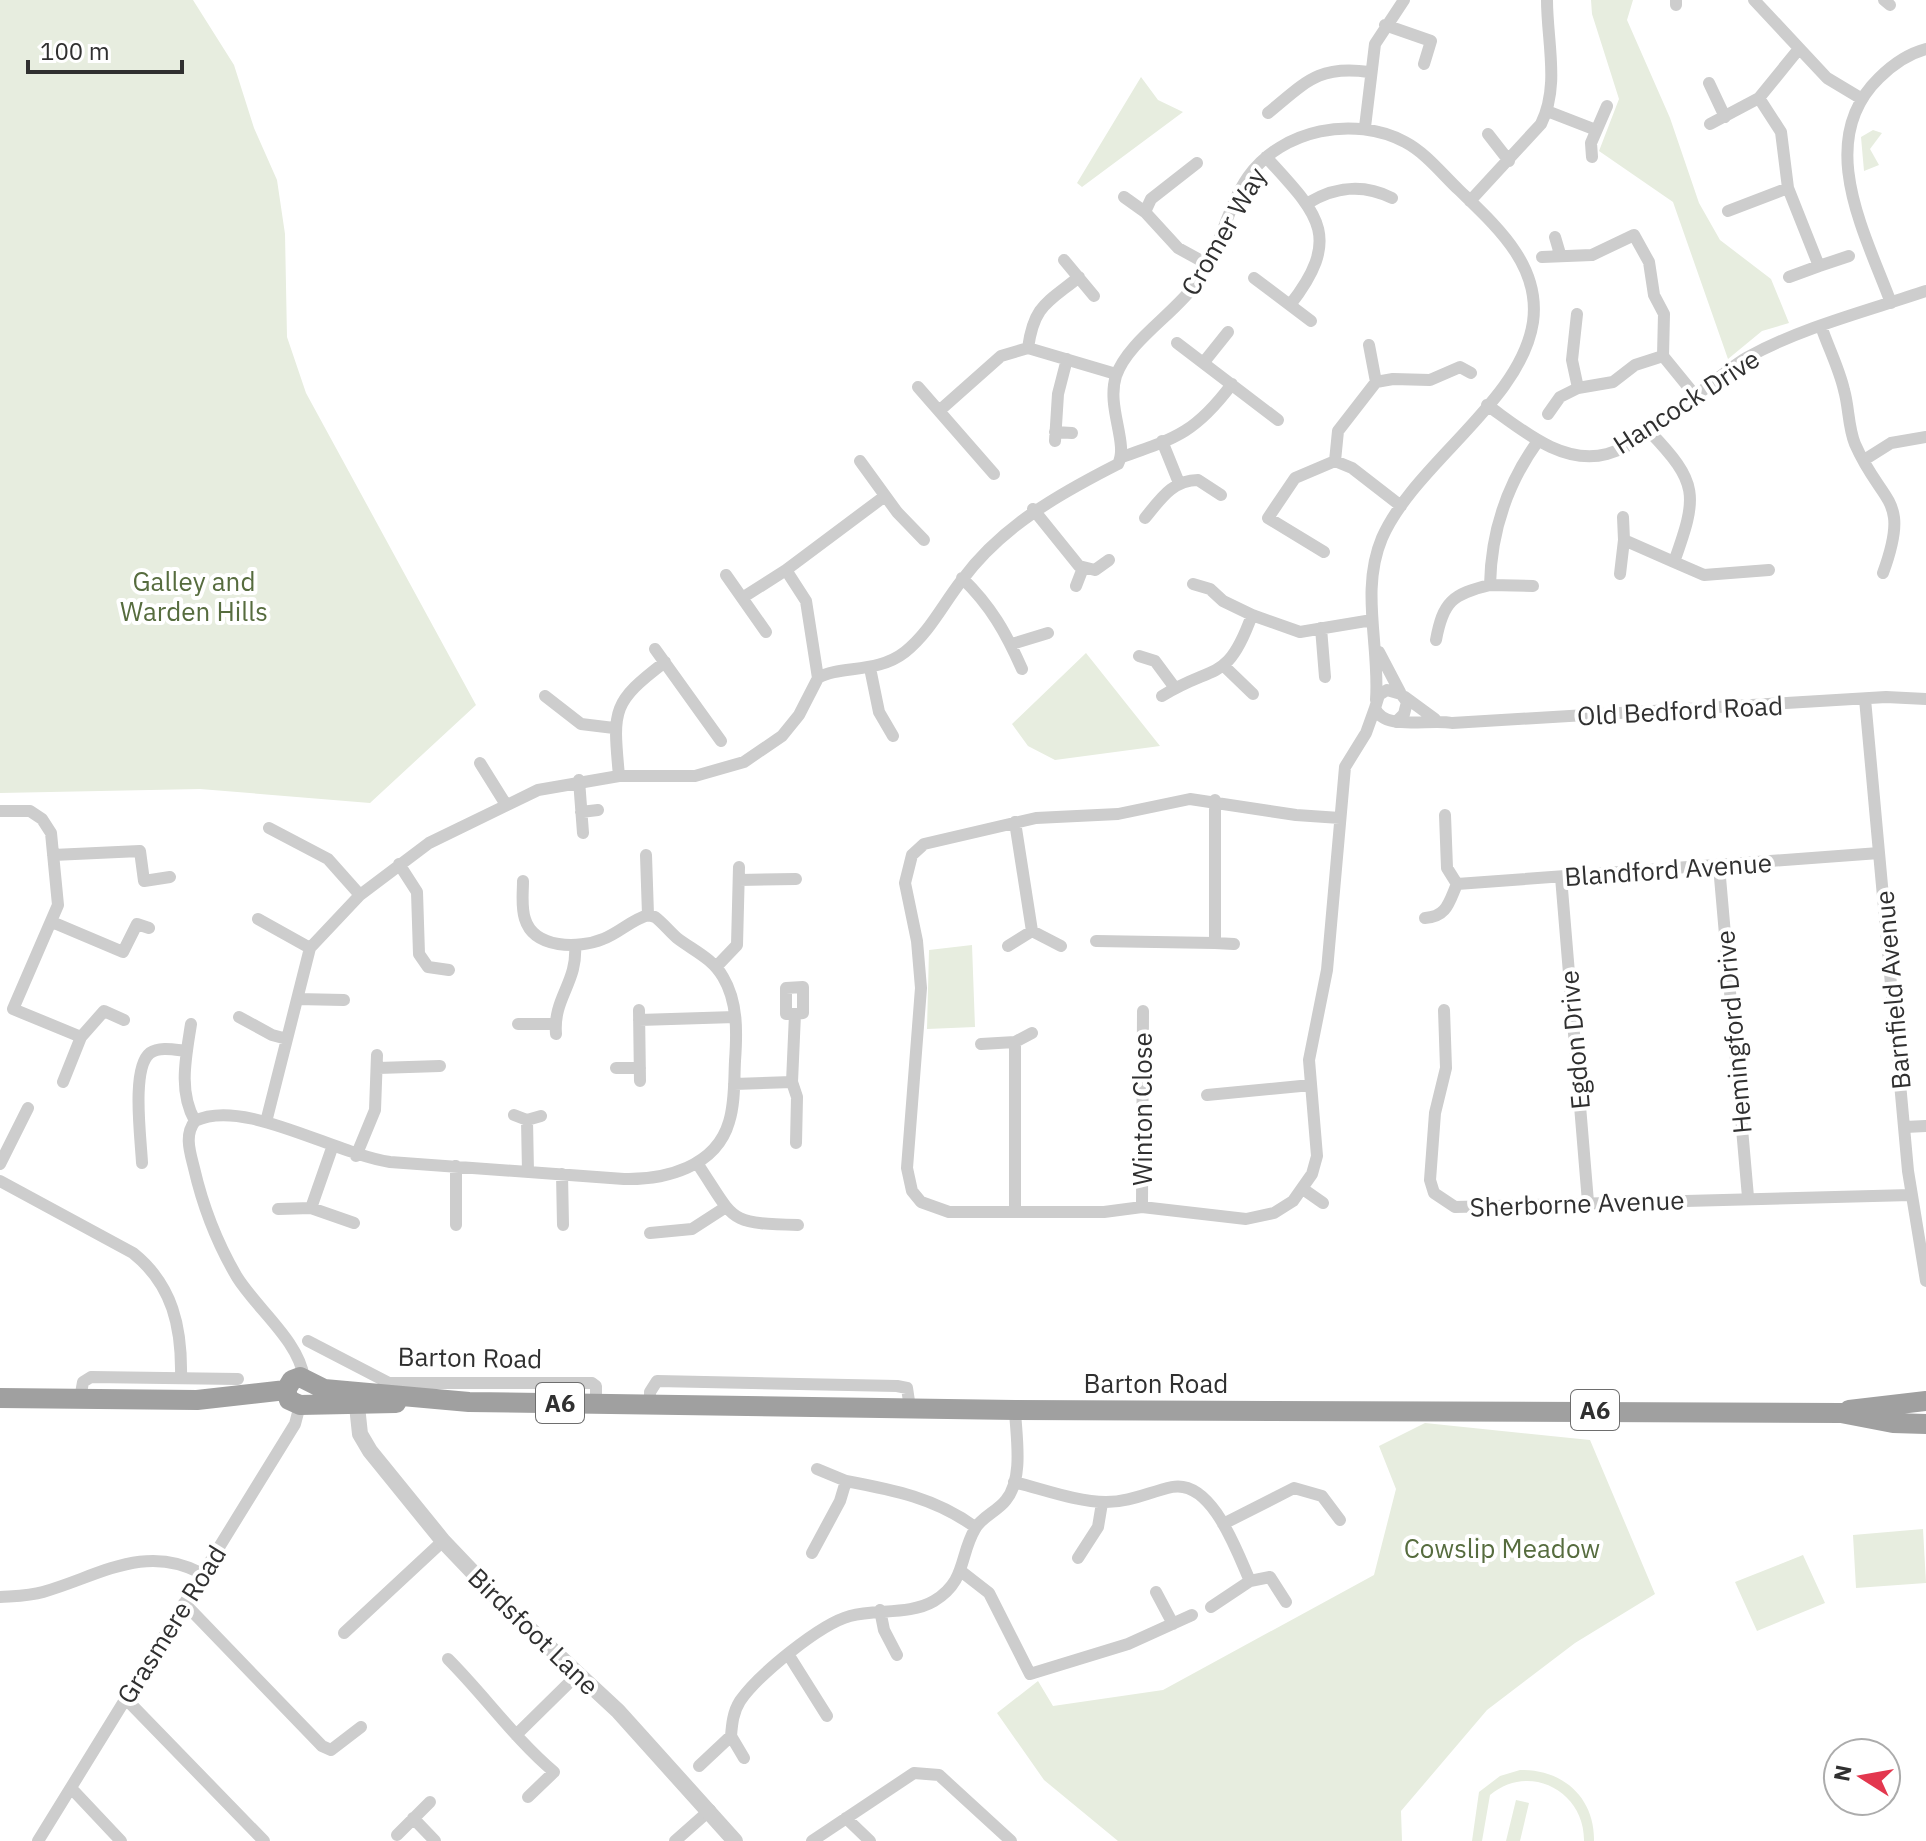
<svg xmlns="http://www.w3.org/2000/svg" width="1926" height="1841" font-family="'IBM Plex Sans',sans-serif">
	<style>
		.green { fill: #e7eddf }
		.lines { fill: none; stroke-linecap: round; stroke-linejoin: round }
		.minor { stroke: #cdcdcd; stroke-width: 12 }
		.tertiary { stroke: #cdcdcd; stroke-width: 16 }
		.trunk { stroke: #a0a0a0; stroke-width: 20 }
		.labels { text-anchor: middle; dominant-baseline: central; stroke-width: 8; stroke-linejoin: round; paint-order: stroke }
		.shield { fill: #fff; stroke: #6e6e6e; stroke-width: 2 }
		.shield-label { font-size: 24px; font-weight: bold; fill: #303030 }
		.street-label { font-size: 26px; fill: #303030; stroke: #fff }
		.park-label { font-size: 26px; fill: #566c3e; stroke: #fff }
	</style>
	<rect width="100%" height="100%" fill="#fff"/>
	<!-- green -->
	<path class="green" d="M0,0h193l41,65 20,63 23,52 8,54 2,103 19,56 170,312 -106,98 -170,-14 -200,4z
		M1591,0h42l-6,20 43,98 29,85 21,37 51,39 18,44 -27,8 -34,28 -55,-157 -74,-51 20,-52 -27,-85z
		M1141,77l17,23 25,12 -101,75 -5,-4z
		M1873,130l9,3 -12,16 9,16 -15,6 -3,-34z
		M1086,653l74,93 -105,14 -27,-14 -16,-22z
		M972,945l3,82 -48,2 2,-79z
		M1425,1423l165,17 65,154 -80,49 -88,67 -86,101 1,30h-284l-74,-61 -47,-67 41,-32 15,25 110,-16 211,-115 22,-86 -17,-43z
		M1923,1529l3,54 -70,5 -3,-53z
		M1803,1555l22,48 -68,28 -22,-49z
		M1520,1770c43,-1 75,28 74,71h-10c1,-50 -55,-79 -94,-46l-8,46h-10l7,-49 21,-16z
		M1516,1800l13,3 -9,38h-14z"/>
	<g class="lines">
		<!-- minor -->
		<path class="minor" d="M1676,0v5
			M1754,0l73,78 35,21
			M1884,0l6,5
			M1385,25l46,16 -7,23
			M1709,83l16,34
			M1547,111l49,19
			M1268,113c38,-31 50,-48 101,-41
			M1710,124l49,-26 39,-48
			M1365,127l10,-83 29,-44
			M1488,134l21,27
			M1266,157c51,56 78,79 24,148
			M1592,157l-1,-14 16,-37
			M1197,163l-46,36 -6,13 33,36 31,17
			M1788,188l31,78 -30,11
			M1124,197l21,15
			M1470,201l71,-77c19,-38 6,-82 6,-124
			M1308,203c27,-16 54,-20 84,-5
			M1728,211l60,-23 -7,-56 -22,-34
			M1555,237l5,17
			M1542,257l50,-2 42,-20 15,27 5,33 10,19 -1,42 31,38
			M1064,260l30,36
			M1819,266l30,-10
			M1254,278l57,43
			M1891,303c-26,-70 -77,-162 -12,-225 14,-14 28,-24 47,-29
			M1577,314l-5,46 6,28 35,-6 22,-17 28,-9
			M1821,326c7,21 18,42 23,64 5,17 4,37 11,54 27,62 56,52 28,129
			M1177,343l101,77
			M1369,345l7,37
			M1028,348c6,-43 19,-45 51,-71
			M1204,362l24,-30
			M918,387l76,87
			M1487,405c34,24 75,61 120,49 45,-12 98,-72 141,-97 55,-30 119,-46 178,-66
			M939,411l62,-55 27,-8 88,26
			M1548,414l12,-17 18,-9
			M1649,431c50,52 49,64 25,131l30,13 65,-5
			M1055,432l17,1
			M1055,441l3,-47 9,-35
			M1162,441l17,42
			M1122,457c55,-19 74,-25 110,-73
			M1864,460l27,-17 35,-6
			M860,461l37,51 27,28
			M1335,461l3,-30 38,-49 17,-3 37,1 30,-13 11,6
			M1033,509l46,57 16,4 14,-10
			M1623,517l1,23 50,22
			M1145,518c15,-18 27,-38 53,-38l23,15
			M1324,552l-56,-34 27,-40 40,-17 17,7 49,38
			M1620,574l4,-34
			M726,575l40,57
			M962,578c29,28 44,55 60,91
			M1193,584l17,5 13,12 29,14 48,17 72,-12
			M1490,585l43,1
			M1076,586l7,-18
			M742,598l44,-28
			M1321,628l4,49
			M1436,640c7,-38 16,-46 54,-55 1,-53 17,-101 48,-144
			M1012,644l36,-11
			M655,649l66,92
			M1379,652l21,40
			M1139,656l16,5 20,27
			M1225,667l28,27
			M870,668l9,44 14,24
			M818,678l-12,-77 -20,-31 99,-74
			M545,696l36,28 33,4
			M1162,696c53,-33 65,-12 90,-81
			M1405,697l30,22
			M1865,699l43,472 18,110
			M1396,722l8,-8 3,-12 -6,-8 -14,-4 -8,5 -4,13c9,24 55,10 77,15l434,-26 40,2
			M480,763l25,40
			M619,776c-6,-66 -8,-73 46,-114
			M579,780l4,53
			M0,811h30l12,8 9,14 7,72 -45,104 68,28
			M581,812l17,-2
			M1445,815l2,53 10,16
			M1340,818l-44,-3 -106,-16 -72,15 -82,4 -112,26 -12,11 -7,28 12,58 4,47 -14,180 5,23 9,11 28,10h155l38,-5 104,12 28,-6 19,-12 19,-27 5,-18 -8,-96 18,-90 18,-203 21,-34 9,-25
			M1015,822l17,109
			M269,828l59,31 32,36
			M53,855l87,-4 4,30 26,-4
			M646,855l2,60
			M399,864l18,28 2,62 9,13 21,3
			M1719,866l29,331
			M1561,877l27,325
			M739,880l57,-1
			M523,881c0,12 -2,26 2,38 9,30 54,30 78,20 16,-6 28,-19 45,-24
			M1457,884l422,-31
			M1425,918c22,-1 24,-16 32,-34
			M258,919l52,29
			M52,922l71,30 14,-28 12,4
			M1096,941l119,2v-143
			M1215,943l19,1
			M1008,946l24,-15 29,15
			M716,967l21,-22 2,-78
			M297,999l47,1
			M639,1010l1,71
			M1444,1010l2,58 -11,45 -5,67 4,13 21,14 456,-12
			M795,1014l8,-1v-26l-17,1v26h9l-3,68 5,15 -1,46
			M239,1017l33,18 15,4
			M639,1020l96,-3
			M191,1024c-5,33 -13,67 4,97
			M518,1024h37
			M556,1034c-3,-37 22,-51 19,-89
			M1015,1042v169
			M981,1044l34,-2 17,-9
			M378,1068l62,-2
			M616,1068h24
			M63,1082l18,-45 23,-26 20,9
			M734,1084l58,-2
			M1207,1095l104,-10
			M514,1115l13,5 14,-4
			M527,1120l1,52
			M195,1121c48,-24 140,33 195,41l234,17c41,1 92,-12 105,-57 6,-19 5,-41 6,-61 2,-28 3,-59 -12,-84 -11,-19 -29,-26 -46,-39 -8,-7 -14,-15 -22,-21l-7,-2
			M195,1121c-11,14 -5,31 -1,47 9,39 23,75 43,109 20,32 62,64 67,101
			M266,1122l44,-174 50,-53 69,-52 109,-53 81,-14h76l49,-14 38,-26 17,-21 19,-37c22,-13 59,-4 87,-26 25,-20 38,-48 57,-72 40,-54 97,-86 156,-116 11,-20 -12,-57 -2,-88 12,-35 60,-63 82,-95 23,-33 28,-72 50,-104 34,-48 106,-62 157,-35 21,11 37,32 54,48 37,36 82,75 74,132 -12,80 -118,141 -151,216 -22,52 -2,108 -6,162
			M1905,1127l21,-1
			M356,1156l19,-46 2,-55
			M142,1163c-1,-24 -11,-95 8,-110 10,-7 26,-3 37,-2
			M697,1163c39,58 28,60 101,62
			M0,1164l28,-56
			M456,1166v59
			M562,1174l1,51
			M0,1181l133,72c40,32 49,75 48,124
			M1303,1189l20,14
			M1142,1207l1,-196
			M311,1208l21,-60
			M278,1209l33,-1 43,15
			M650,1233l42,-4 34,-22
			M308,1341l81,42h203l4,3v17
			M80,1399l3,-17 8,-5 147,2
			M650,1403v-11l7,-11 240,5 10,2 3,20
			M817,1469l29,12
			M1014,1482c29,7 63,20 92,20 24,0 43,-10 66,-15 40,-8 65,65 78,94l20,-4 16,25
			M1223,1524l71,-36 28,8 18,24
			M812,1553l28,-52 6,-20c48,9 89,17 129,46
			M1078,1558l20,-31 4,-24
			M962,1572l27,21 41,81 98,-30 64,-29
			M1156,1592l17,32
			M0,1597c14,-1 30,-1 43,-5 56,-16 101,-49 158,-19
			M184,1603l138,143 9,4 30,-23
			M1211,1607l39,-26
			M880,1610l4,20 13,25
			M344,1633l99,-92
			M788,1654l39,62
			M448,1659c37,37 66,79 106,113l-26,25
			M125,1698l139,143
			M516,1735l62,-61
			M731,1736l13,22
			M699,1766l32,-30c1,-12 2,-24 9,-35 18,-26 80,-77 110,-85 27,-7 60,-1 84,-15 33,-20 25,-45 41,-72 6,-12 23,-18 31,-29 18,-22 10,-64 9,-90
			M71,1788l50,53
			M413,1818l22,23
			M846,1818l24,23
			M397,1835l33,-33
			M38,1841l257,-417 5,-19
			M675,1841l35,-31
			M812,1841l102,-68 25,2 72,66"/>
		<!-- tertiary -->
		<path class="tertiary" d="M357,1406l3,28 10,17 73,90 62,65 113,105 117,130"/>
		<!-- trunk -->
		<path class="trunk" d="M286,1390l3,10 11,5 96,-2
			M0,1398l197,2 89,-10 6,-10 8,-3 24,12 145,13 546,8 826,3 52,10 33,1
			M1849,1410l77,-9"/>
	</g>
	<g class="labels">
		<!-- shield labels -->
		<g class="shield">
			<rect x="536" y="1383" width="48" height="40" rx="6"/>
			<rect x="1571" y="1390" width="48" height="40" rx="6"/>
		</g>
		<g class="shield-label">
			<text x="560" y="1403">A6</text>
			<text x="1595" y="1410">A6</text>
		</g>
		<!-- street labels -->
		<g class="street-label">
			<text transform="translate(1223 231) rotate(-60)">Cromer Way</text>
			<text transform="translate(1686 401) rotate(-33)">Hancock Drive</text>
			<text transform="translate(1680 710) rotate(-3)">Old Bedford Road</text>
			<text transform="translate(1668 869) rotate(-4)">Blandford Avenue</text>
			<text transform="translate(1892 990) rotate(-95)">Barnfield Avenue</text>
			<text transform="translate(1733 1032) rotate(-95)">Hemingford Drive</text>
			<text transform="translate(1574 1040) rotate(-95)">Egdon Drive</text>
			<text transform="translate(1142 1109) rotate(-90)">Winton Close</text>
			<text transform="translate(1577 1203) rotate(-2)">Sherborne Avenue</text>
			<text transform="translate(470 1357) rotate(1)">Barton Road</text>
			<text x="1156" y="1383">Barton Road</text>
			<text transform="translate(171 1624) rotate(-58)">Grasmere Road</text>
			<text transform="translate(534 1631) rotate(44)">Birdsfoot Lane</text>
		</g>
		<!-- park labels -->
		<g class="park-label">
			<text x="194" y="581">Galley and<tspan x="194" dy="30">Warden Hills</tspan></text>
			<text x="1502" y="1548">Cowslip Meadow</text>
		</g>
	</g>
	<!-- north arrow -->
	<g transform="translate(1862 1777) rotate(281)"><circle r="38" fill="#ffffff" stroke="#acacac" stroke-width="2"/>
	<path d="M0-6L14 30L0 20L-14 30Z" fill="#e3374e"/>
	<text y="-12" font-size="22" font-weight="bold" text-anchor="middle" fill="#303030">N</text>
	</g>
	<!-- scale -->
	<path d="M28 60v12h154v-12" fill="none" stroke="#303030" stroke-width="4"/>
	<text x="40" y="60" font-size="24" fill="#303030" stroke="#ffffff" stroke-width="6" paint-order="stroke">100 m</text>
</svg>
